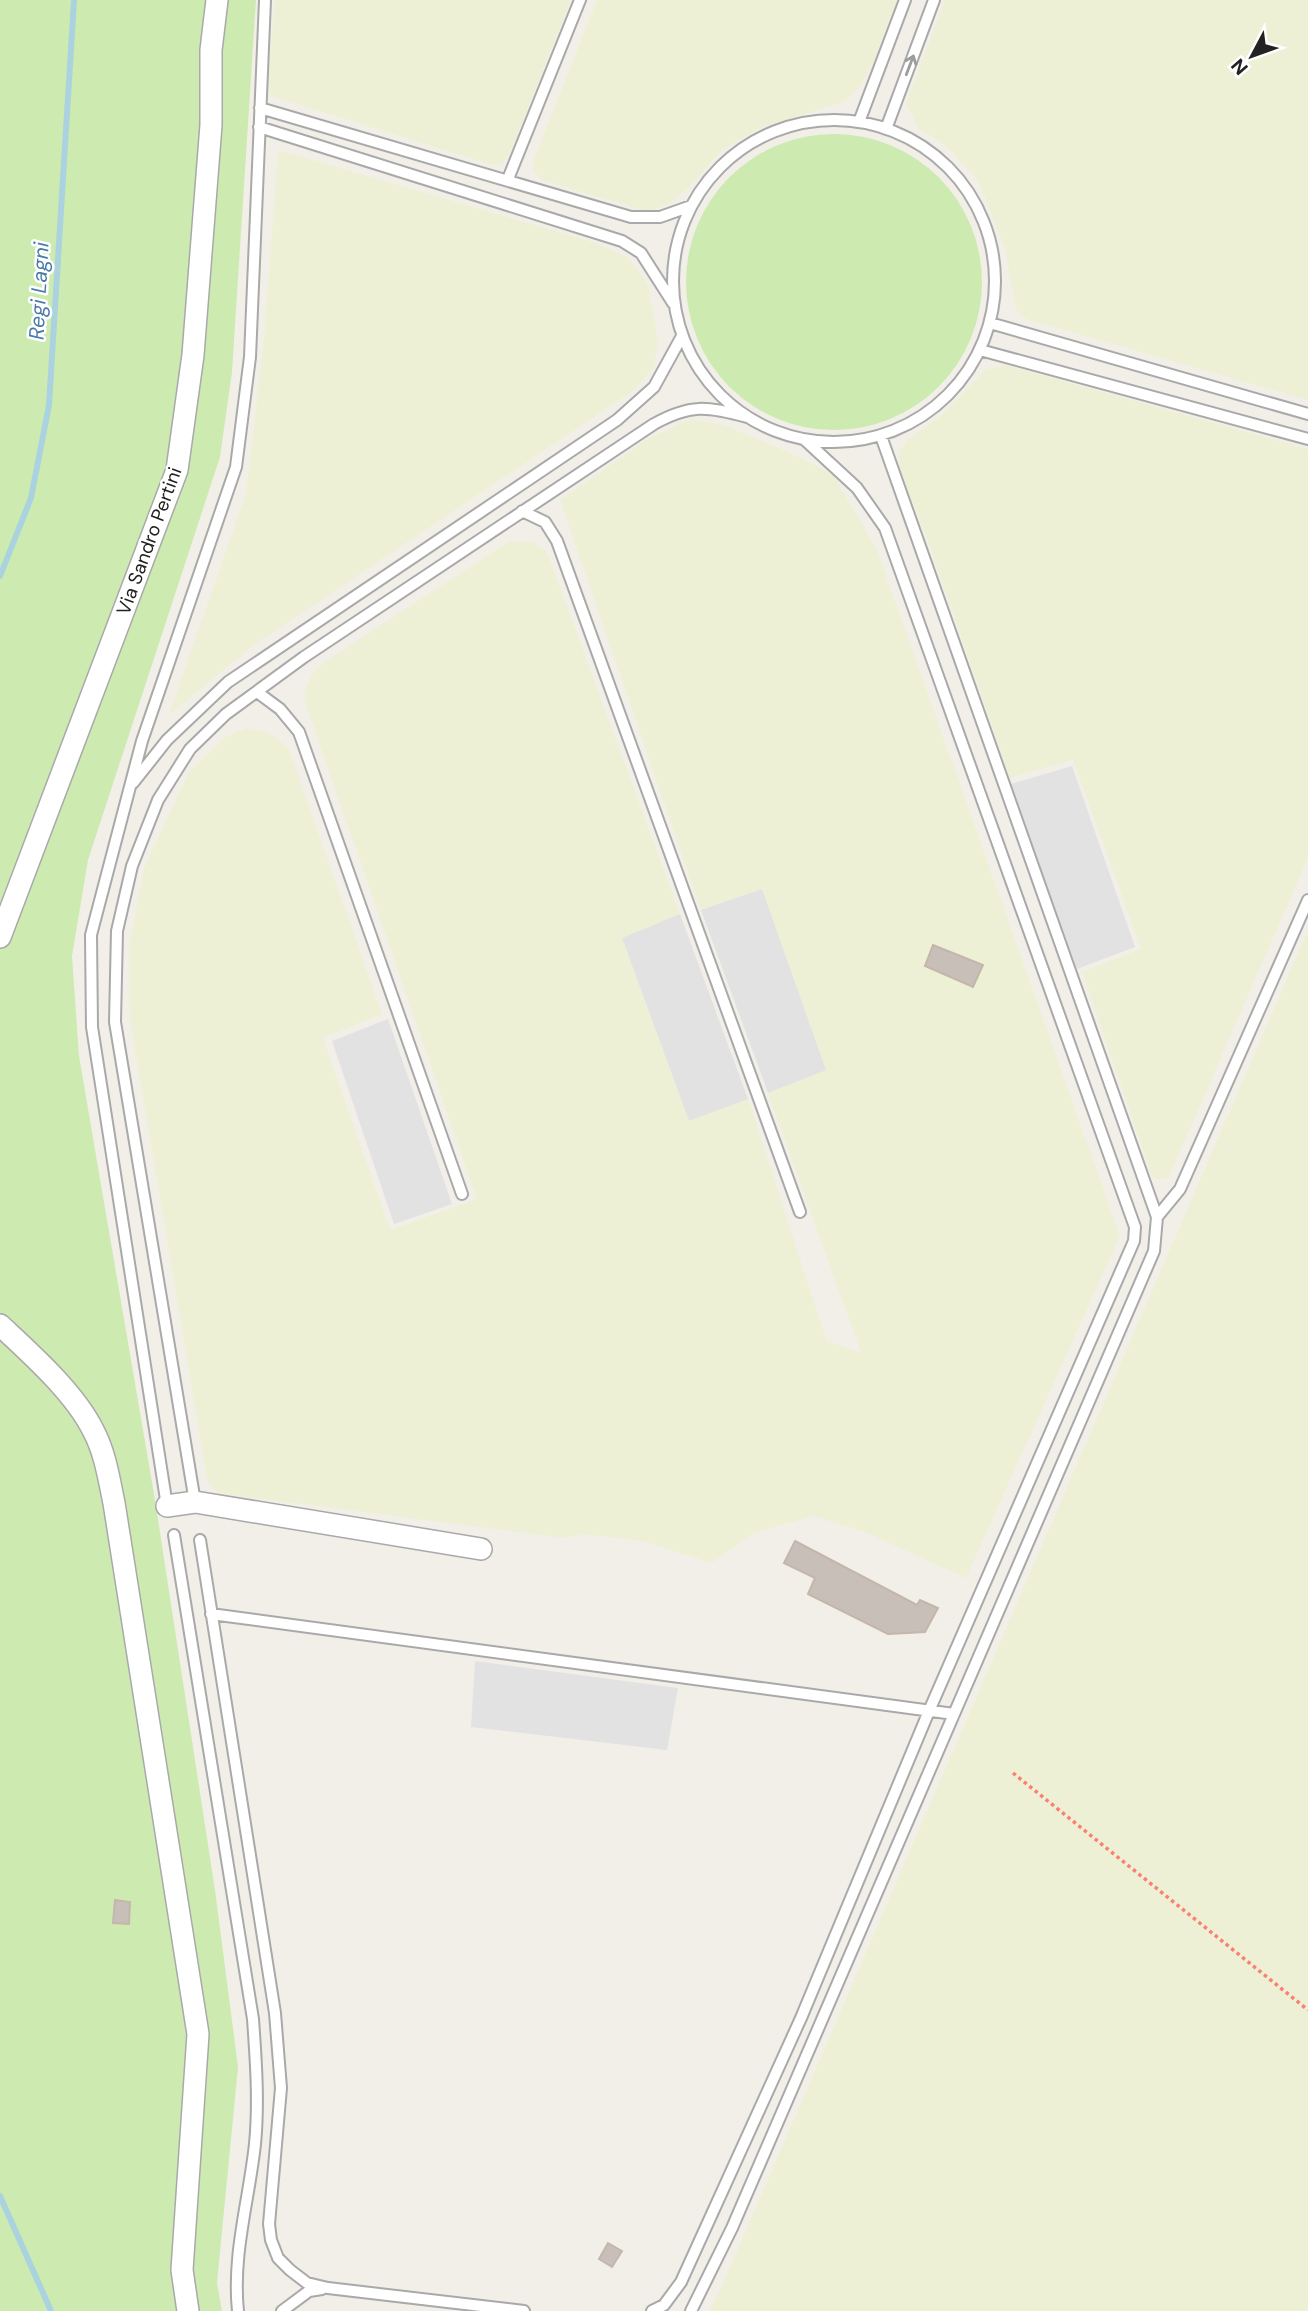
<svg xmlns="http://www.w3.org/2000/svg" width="1308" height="2311" font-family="'DM Sans',sans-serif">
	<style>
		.farmland { fill: #eef0d5 }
		.grass { fill: #cdebb0 }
		.parking { fill: #e2e2e2 }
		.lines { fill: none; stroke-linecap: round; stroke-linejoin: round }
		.stream { stroke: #aad3df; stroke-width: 6 }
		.building { fill: #c7bfb8; stroke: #c4b6ab; stroke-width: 2 }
		.lane-casing { stroke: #a9a9a9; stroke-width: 14 }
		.street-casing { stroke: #a9a9a9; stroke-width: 24 }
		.path { stroke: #fa8072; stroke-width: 3.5; stroke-dasharray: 3.5 3.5; stroke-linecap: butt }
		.lane { stroke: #fff; stroke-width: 10 }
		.street { stroke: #fff; stroke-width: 21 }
		.oneway { stroke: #9c9c9c }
		.labels { text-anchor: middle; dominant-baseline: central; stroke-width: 5; stroke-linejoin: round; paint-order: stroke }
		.street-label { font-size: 19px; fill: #222; stroke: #fff }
		.water-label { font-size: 21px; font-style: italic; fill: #4a7aab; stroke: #fff }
	</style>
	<rect width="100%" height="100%" fill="#f2efe9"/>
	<!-- farmland -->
	<path class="farmland" d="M275,0h296l-62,155 -7,9 -10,1 -220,-69 -5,-8z
		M597,0h300l-24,63 -12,22 -17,17 -82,25 -40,23 -36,40 -21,16 -19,5 -104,-31 -8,-8 -1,-10z
		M945,0h363v400l-282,-81 -10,-9 -11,-61 -27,-69 -34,-36 -25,-15 -13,-25z
		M278,150l318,93 31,14 21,27 10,57 -4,27 -24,25 -375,251 -86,71 77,-222 18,-154z
		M1005,365l303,84v409l-140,321h-13l-4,-6 -69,-201 59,-23 -68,-189 -63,18 -81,-234 -30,-77v-15l7,-11 38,-28 41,-43z
		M691,419l33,6 80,34 30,17 43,74 243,686 -154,342 -97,-44 -55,-18 -61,17 -41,30 -70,-22 -58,-7 -20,4 -347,-45 -10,-13 -77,-460 -1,-74 15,-78 45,-96 36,-35 22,-9 22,5 19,14 94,267 -59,24 67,192 87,-31 -172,-497 1,-15 9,-18 194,-128 24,1 14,10 133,362 -58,24 67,183 59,-22 79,242 34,12 -93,-260 58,-24 -64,-180 -61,21 -141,-410 89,-62z
		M1308,930v1381h-599l12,-23z"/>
	<!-- grass -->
	<path class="grass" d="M0,0h256l-24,372 -12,85 -132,403 -16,96 7,100 76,444 60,390 23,177 -21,216 5,28h-222z
		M686 282a148 148 0 1 1 296 0a148 148 0 1 1-296 0Z"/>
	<!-- parking -->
	<path class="parking" d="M1072,766l63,181 -58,22 -66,-185z
		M762,889l64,181 -58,23 -67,-183z
		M680,914l68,185 -59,22 -67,-183z
		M388,1019l64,185 -58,20 -62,-183z
		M475,1661l203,27 -11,62 -196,-23z"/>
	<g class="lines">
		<!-- stream -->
		<path class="stream" d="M0,576l31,-78 18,-93 25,-405
			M0,2196l51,115"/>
	</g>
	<!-- building -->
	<path class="building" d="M933,945l50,20 -10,22 -48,-21z
		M795,1541l122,64 3,-5 18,8 -13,24 -37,2 -80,-40 7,-16 -31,-15z
		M115,1900l15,2 -1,22 -16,-1z
		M608,2243l14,8 -10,16 -13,-8z"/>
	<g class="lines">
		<defs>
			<path id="lane" d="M260,108l371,109h29l31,-11
				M673 281a161 161 0 1 1 322 0a161 161 0 1 1-322 0Z
				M859,122l46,-122
				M259,127l363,114 19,12 32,50
				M886,129l48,-129
				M508,179l72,-179
				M990,323l318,91
				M980,350l328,89
				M522,511l23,11 12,19 243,671
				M257,692l23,17 19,23 163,462
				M133,783l34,-43 61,-58 389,-262 37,-33 28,-51
				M1157,1217l23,-28 128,-289
				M195,1502l-80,-480 2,-91 15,-65 26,-66 32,-51 36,-35 78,-57 350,-233c36,-20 53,-18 93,-7
				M167,1506l-75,-479 -1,-92 51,-194 94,-274 14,-110 15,-357
				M174,1535l79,484c3,42 6,84 2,125 -6,56 -23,111 -17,167
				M200,1540l75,473 6,75 -12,136 2,16 7,18 12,12 17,13 21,5 196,23
				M211,1614l743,100
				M282,2311l27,-20 13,-2
				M652,2311l12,-6 17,-23 120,-264 128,-307 205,-470 1,-14 -250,-699 -28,-40 -52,-48
				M691,2311l41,-83 422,-977 3,-34 -276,-781"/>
			<path id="street" d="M0,937l177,-467 16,-115 18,-230v-75l6,-50
				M0,1325c31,29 74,67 93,105 12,22 16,49 21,73l84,531 -16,236 6,41
				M167,1506l28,-4 286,47"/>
		</defs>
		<!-- lane casing -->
		<use href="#lane" class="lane-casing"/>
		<!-- street casing -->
		<use href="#street" class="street-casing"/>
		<!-- path -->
		<path class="path" d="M1013,1773l295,237"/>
		<!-- lane -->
		<use href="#lane" class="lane"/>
		<!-- street -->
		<use href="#street" class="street"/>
	</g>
	<!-- one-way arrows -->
	<defs><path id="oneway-shaft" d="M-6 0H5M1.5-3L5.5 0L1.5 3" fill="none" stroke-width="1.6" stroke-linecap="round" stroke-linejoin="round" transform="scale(1.75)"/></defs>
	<use class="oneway" href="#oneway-shaft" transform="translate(910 65) rotate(-69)"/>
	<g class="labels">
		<!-- street labels -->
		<g class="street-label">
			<text transform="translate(149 541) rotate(-70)">Via Sandro Pertini</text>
		</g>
		<!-- water labels -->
		<g class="water-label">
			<text transform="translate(39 291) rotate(-87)">Regi Lagni</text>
		</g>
	</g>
	<!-- north arrow -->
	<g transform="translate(1252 56) rotate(229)" stroke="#ffffff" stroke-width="5" paint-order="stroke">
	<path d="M0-5L12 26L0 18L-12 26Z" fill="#222222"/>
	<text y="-10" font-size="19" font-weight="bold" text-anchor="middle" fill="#222222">N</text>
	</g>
</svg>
